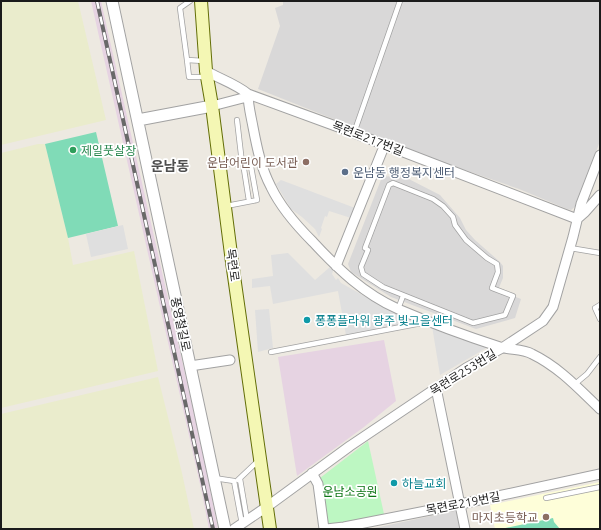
<svg xmlns="http://www.w3.org/2000/svg" width="601" height="530" font-family="Ubuntu,'Noto Sans KR',sans-serif">
	<style>
		.residential { fill: #d9d8d8 }
		.industrial { fill: #e6d3e2 }
		.education { fill: #fefed9 }
		.farmland { fill: #eaeccc }
		.park { fill: #bdf7c2 }
		.pitch { fill: #80dbb7 }
		.parking { fill: #dfdfdf }
		.lines { fill: none; stroke-linecap: round; stroke-linejoin: round }
		.service-casing { stroke: #a2a2a2; stroke-width: 6 }
		.minor-casing { stroke: #a2a2a2; stroke-width: 11 }
		.tertiary-casing { stroke: #a2a2a2; stroke-width: 13 }
		.secondary-casing { stroke: #636e07; stroke-width: 14 }
		.service { stroke: #fff; stroke-width: 4.5 }
		.minor { stroke: #fff; stroke-width: 9 }
		.tertiary { stroke: #fff; stroke-width: 11 }
		.secondary { stroke: #f4f7b4; stroke-width: 12 }
		.rail-casing { stroke: #696969; stroke-width: 4 }
		.rail { stroke: #fff; stroke-width: 2.5; stroke-dasharray: 8; stroke-linecap: butt }
		.leisure-dot { fill: #2e9e5b; stroke: #fff; stroke-width: 1.5 }
		.education-dot { fill: #8d6e63; stroke: #fff; stroke-width: 1.5 }
		.service-dot { fill: #5c6f8a; stroke: #fff; stroke-width: 1.5 }
		.culture-dot { fill: #0f9aa8; stroke: #fff; stroke-width: 1.5 }
		.labels { text-anchor: middle; dominant-baseline: central; stroke-width: 3.5; stroke-linejoin: round; paint-order: stroke }
		.street-label { font-size: 12px; fill: #1b1b1b; stroke: #fff }
		.leisure-label { font-size: 12px; fill: #27864d; stroke: #fff; text-anchor: start }
		.education-label { font-size: 12px; fill: #785e54; stroke: #fff; text-anchor: end }
		.service-label { font-size: 12px; fill: #4e5e75; stroke: #fff; text-anchor: start }
		.culture-label { font-size: 12px; fill: #0d838f; stroke: #fff; text-anchor: start }
		.park-label { font-size: 12px; fill: #0d7515; stroke: #fff }
		.quarter-label { font-size: 14px; font-weight: bold; fill: #4e4e4e; stroke: #fff }
	</style>
	<rect width="100%" height="100%" fill="#ede9e1"/>
	<!-- residential -->
	<path class="residential" d="M283,1h317v140l-24,65 -5,4 -4,-1 -48,-20 -80,-28 -181,-72 22,-63 -5,-18 8,-3z
		M401,175l39,20 20,23 6,12 9,10 25,22 3,4v12l-5,12 23,9 -6,19 -39,11 -85,-32 -40,-25 -3,-8 34,-87z
		M459,510l3,19h-92z"/>
	<!-- industrial -->
	<path class="industrial" d="M91,1h10l101,448 16,80h-9l-7,-36z
		M384,340l12,61 -32,26 -67,49 -19,-119z"/>
	<!-- education -->
	<path class="education" d="M600,482v47h-105l-5,-24z"/>
	<!-- farmland -->
	<path class="farmland" d="M1,1h77l28,119 -105,25z
		M38,144h7l23,94 5,27 61,-14 24,120 -157,37v-255z
		M158,377l24,96 12,56h-193v-115z"/>
	<!-- park -->
	<path class="park" d="M368,441l16,73 -54,11 -2,-2 -2,-4 -6,-41z"/>
	<!-- pitch -->
	<path class="pitch" d="M96,132l22,94 -50,12 -23,-94z
		M553,518l1,4 6,7h-59z"/>
	<!-- parking -->
	<path class="parking" d="M281,180l74,28 -4,10 -22,-7 -2,6 -2,-1 -4,12 1,1 -3,8 -4,-8 -13,-12 -11,-8 -15,-25z
		M123,225l5,24 -37,8 -5,-23z
		M288,253l27,27 15,-13 3,4 -1,3 4,6 2,-2 3,5 54,30 17,5v4l-66,13 -8,-44 -65,13 -3,-18 -18,2v-9l21,-3 -2,-21z
		M269,309l4,39 -15,4 -3,-42z
		M432,326l56,21 -48,28z"/>
	<g class="lines">
		<defs>
			<path id="service" d="M190,1l-10,7 7,52 17,1
				M187,60l2,17h18
				M237,120l5,43
				M354,133l46,-132
				M243,163l6,38
				M221,164l22,-1 17,-4
				M393,183l40,16 10,7 10,11 2,8 11,15 21,18 10,6 1,8 -6,16 21,8 -8,19 -32,8 -90,-36 -20,-13 -2,-7 7,-17 -3,-2 24,-63z
				M226,206l31,-6 -7,-39
				M570,248l30,5
				M600,305l-5,3 5,11
				M398,309l5,-13
				M271,352l156,-30
				M575,384l12,-10 13,-17
				M214,478l20,3 8,43
				M240,479l7,41
				M238,480l21,-20
				M546,498l54,-11"/>
			<path id="minor" d="M206,71c14,8 30,13 42,23l93,34 236,91
				M248,94c0,11 3,22 5,33 4,21 8,41 18,60 10,21 26,39 42,55 25,27 51,52 85,67 33,14 68,27 102,38 10,3 23,2 32,7 27,13 47,35 68,55
				M212,106l31,-8 5,-4
				M577,219l8,-7 15,-17
				M336,266l49,-122
				M190,366l40,-6
				M436,388l29,141
				M312,473l6,11 6,45
				M234,529l34,-23 82,-60 116,-78 36,-20 41,-27 10,-14 20,-70 8,-33 19,-49
				M326,529l18,-2 117,-23 139,-30"/>
			<path id="tertiary" d="M112,1l113,528
				M138,120l74,-14"/>
			<path id="secondary" d="M201,1l5,70 6,35 20,156 38,267"/>
		</defs>
		<!-- service casing -->
		<use href="#service" class="service-casing"/>
		<!-- minor casing -->
		<use href="#minor" class="minor-casing"/>
		<!-- tertiary casing -->
		<use href="#tertiary" class="tertiary-casing"/>
		<!-- secondary casing -->
		<use href="#secondary" class="secondary-casing"/>
		<!-- service -->
		<use href="#service" class="service"/>
		<!-- minor -->
		<use href="#minor" class="minor"/>
		<!-- tertiary -->
		<use href="#tertiary" class="tertiary"/>
		<!-- secondary -->
		<use href="#secondary" class="secondary"/>
		<defs>
			<path id="rail" d="M97,1l116,528"/>
		</defs>
		<!-- rail casing -->
		<use href="#rail" class="rail-casing"/>
		<!-- rail -->
		<use href="#rail" class="rail"/>
	</g>
	<!-- markers -->
	<circle class="leisure-dot" cx="73" cy="150" r="4"/>
	<g class="education-dot">
		<circle cx="306" cy="162" r="4"/>
		<circle cx="546" cy="517" r="4"/>
	</g>
	<circle class="service-dot" cx="345" cy="172" r="4"/>
	<g class="culture-dot">
		<circle cx="307" cy="320" r="4"/>
		<circle cx="394" cy="483" r="4"/>
	</g>
	<g class="labels">
		<!-- street labels -->
		<g class="street-label">
			<text transform="translate(368 138) rotate(21)">목련로217번길</text>
			<text transform="translate(233 265) rotate(82)">목련로</text>
			<text transform="translate(181 324) rotate(78)">풍영철길로</text>
			<text transform="translate(463 372) rotate(-32)">목련로253번길</text>
			<text transform="translate(463 503) rotate(-11)">목련로219번길</text>
		</g>
		<!-- leisure labels -->
		<g class="leisure-label">
			<text x="81" y="150">제일풋살장</text>
		</g>
		<!-- education labels -->
		<g class="education-label">
			<text x="298" y="162">운남어린이 도서관</text>
			<text x="538" y="517">마지초등학교</text>
		</g>
		<!-- service labels -->
		<g class="service-label">
			<text x="353" y="172">운남동 행정복지센터</text>
		</g>
		<!-- culture labels -->
		<g class="culture-label">
			<text x="315" y="320">퐁퐁플라워 광주 빛고을센터</text>
			<text x="402" y="483">하늘교회</text>
		</g>
		<!-- park labels -->
		<g class="park-label">
			<text x="350" y="491">운남소공원</text>
		</g>
		<!-- quarter labels -->
		<g class="quarter-label">
			<text x="170" y="166">운남동</text>
		</g>
	</g>
	<!-- border -->
	<rect width="601" height="530" fill="none" stroke="#1b1b1b" stroke-width="4"/>
</svg>
